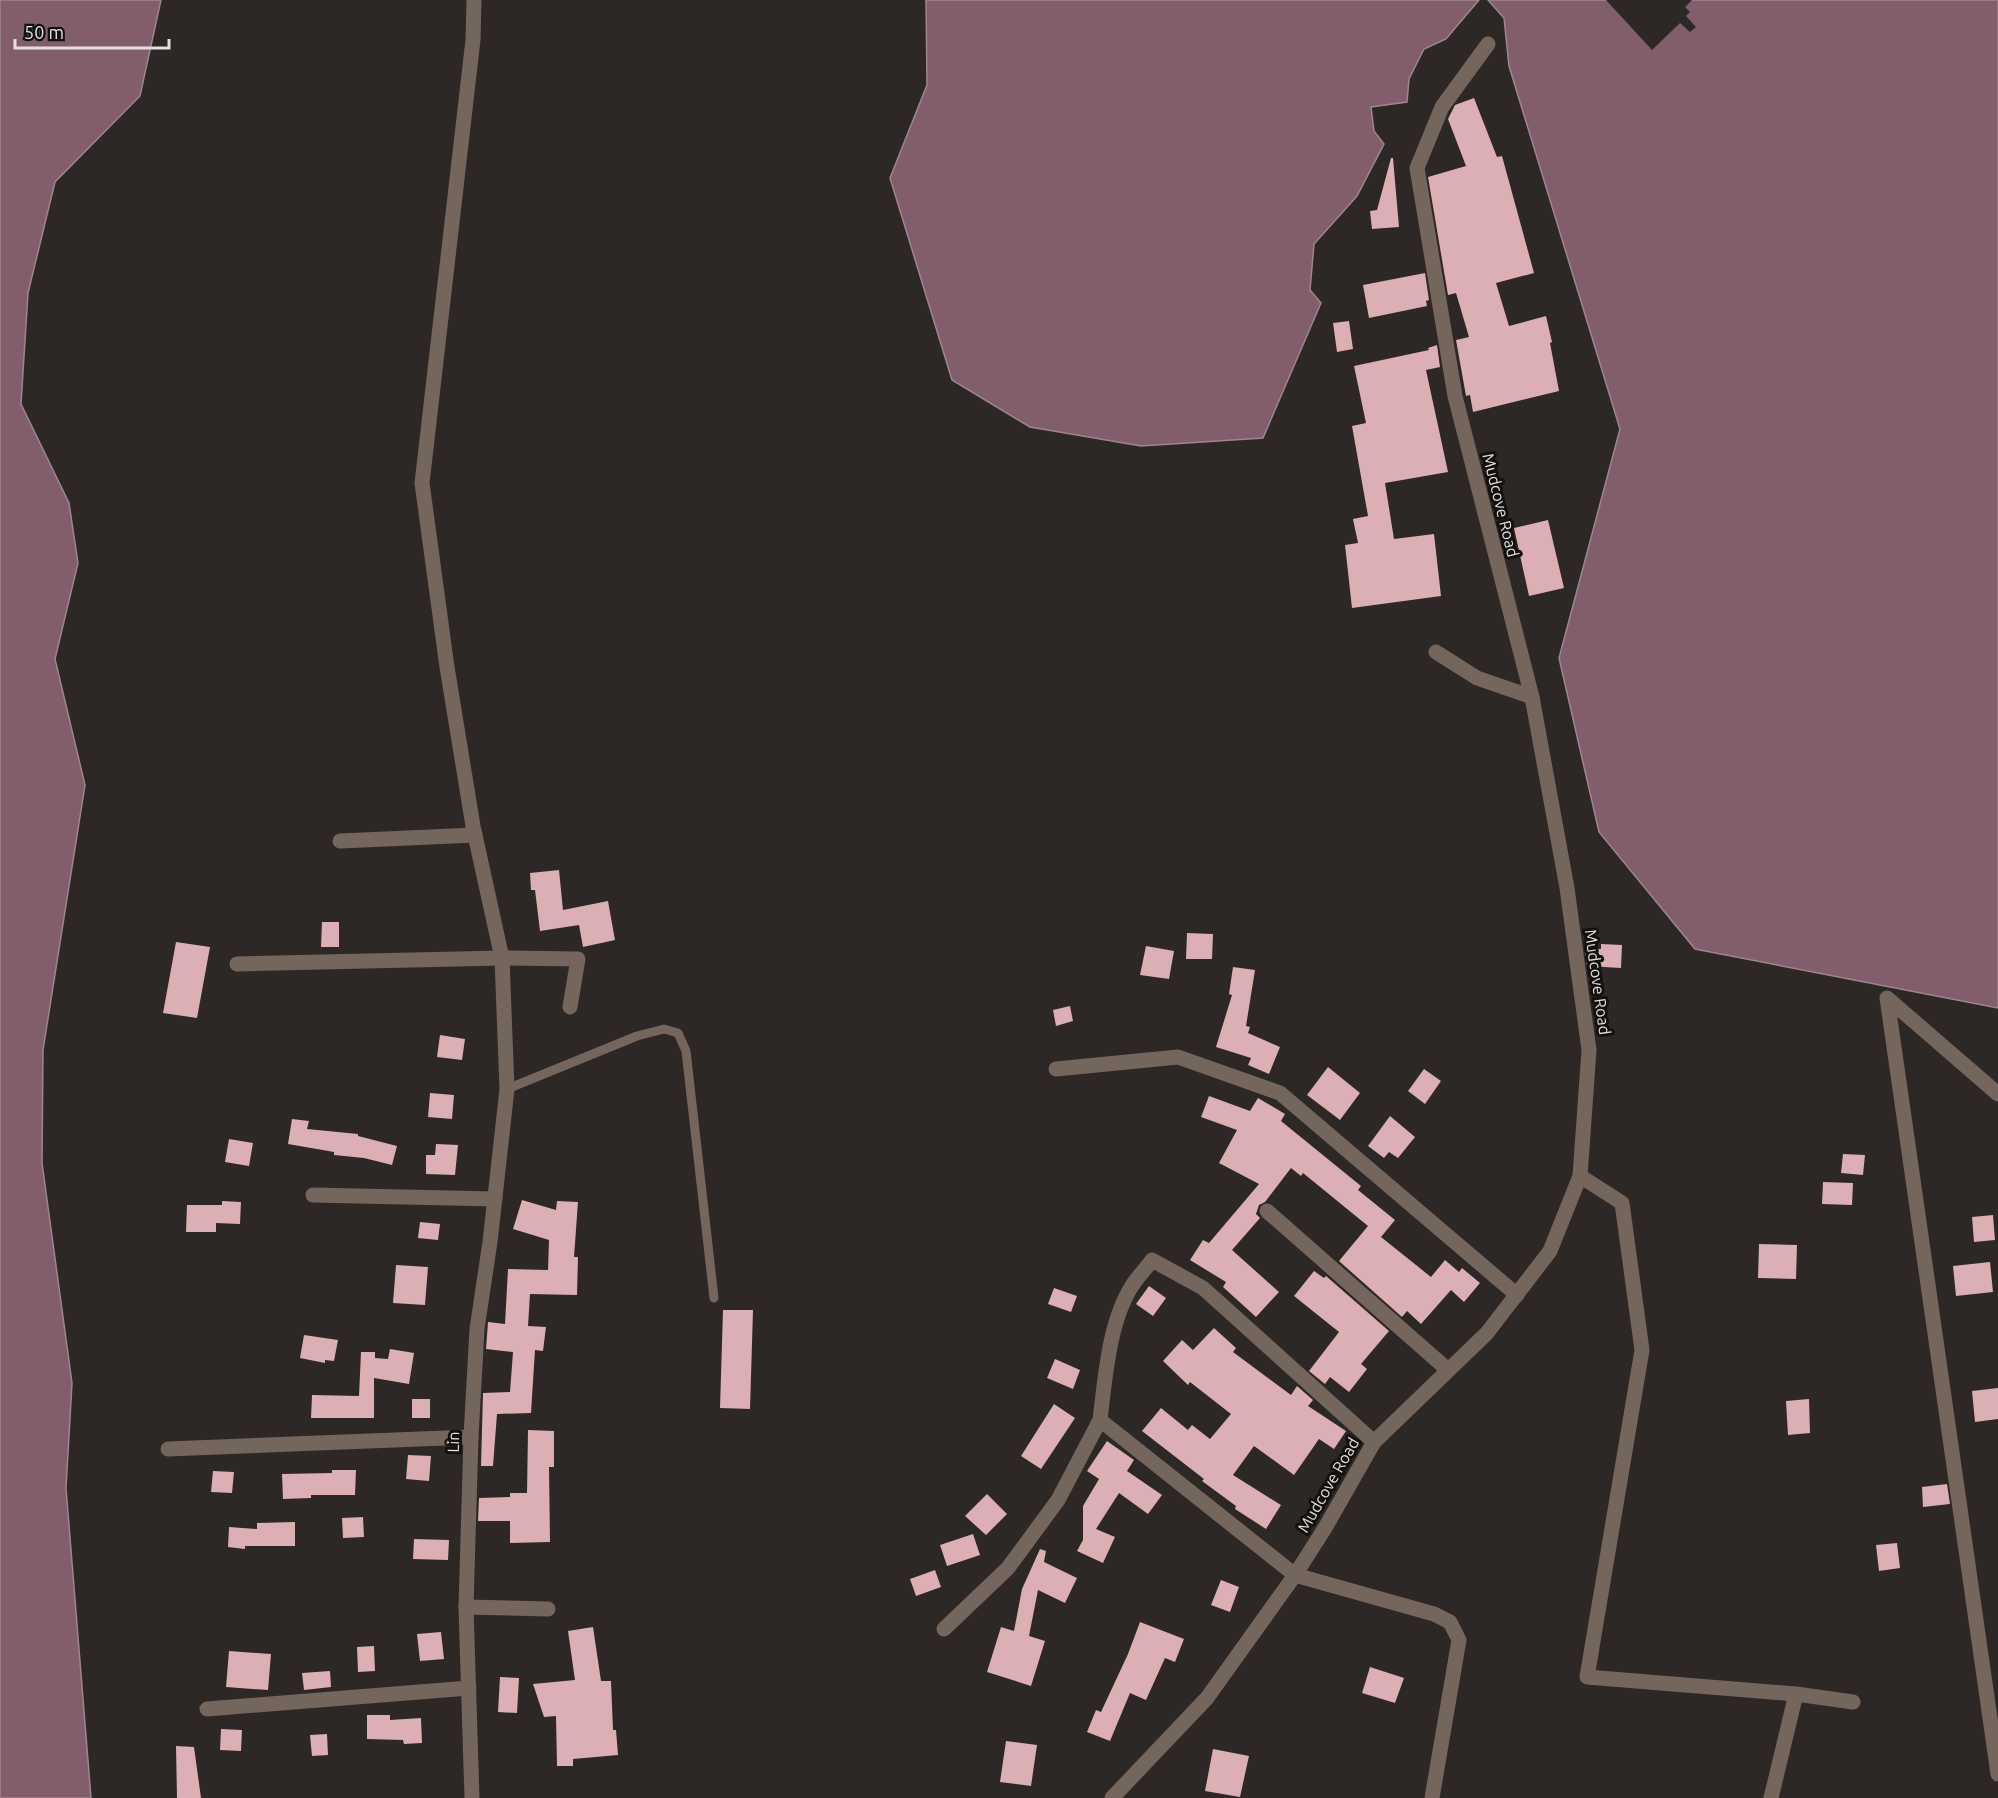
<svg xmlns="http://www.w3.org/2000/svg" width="1998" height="1798" font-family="Ubuntu,sans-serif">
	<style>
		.water { fill: #825e6d; stroke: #9f858f; stroke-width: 1.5 }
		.pier { fill: #2d2726 }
		.building { fill: #dbafb3 }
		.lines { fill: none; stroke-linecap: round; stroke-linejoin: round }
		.service { stroke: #74665d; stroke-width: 9 }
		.minor { stroke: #74665d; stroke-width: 15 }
		.tertiary { stroke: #74665d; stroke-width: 15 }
		.labels { text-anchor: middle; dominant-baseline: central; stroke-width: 6; stroke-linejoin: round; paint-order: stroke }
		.street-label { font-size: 16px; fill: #e3dfde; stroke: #131110 }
	</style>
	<rect width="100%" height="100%" fill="#2d2726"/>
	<!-- water -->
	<path class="water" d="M0,0h161l-21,96 -85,86 -27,111 -7,111 48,99 9,60 -23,96 30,126 -42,265 -1,113 30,220 -6,105 25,310h-91z
		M926,0h553l-33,39 -22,10 -15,30 -2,23 -36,5 3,24 10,13 -27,52 -43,48 -4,46 11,13 -58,135 -122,8 -111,-19 -78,-47 -62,-202 37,-93z
		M1488,0h510v1008l-303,-59 -96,-117 -40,-174 61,-229 -111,-363 -5,-48z"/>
	<!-- pier -->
	<path class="pier" d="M1606,0h86l-7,7 5,5 -4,4 10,11 -6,5 -10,-9 -28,27z"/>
	<!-- building -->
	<path class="building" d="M1474,98l23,59 5,-1 32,117 -38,10 13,43 37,-10 6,26 -2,1 9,48 -86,21 -3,-17 -4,1 -10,-56 13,-3 -13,-44 -8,2 -20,-118 38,-11 -18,-47 7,-14z
		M1391,158h2l6,69 -27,2 -2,-18 7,-1z
		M1425,273l4,27 -3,1 1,5 -58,12 -6,-33z
		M1349,321l4,28 -16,3 -4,-29z
		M1437,345l3,22 -14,3 22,102 -63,11 9,56 40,-5 7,62 -89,12 -7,-63 13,-2 -5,-24 15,-3 -16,-90 14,-3 -12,-57 75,-16 -1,-2z
		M1548,520l16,68 -35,8 -15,-68z
		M559,870l4,40 45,-9 7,39 -32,7 -4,-22 -39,6 -5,-41h-4l-1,-17z
		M322,922h17v25h-18z
		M1187,933l26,1 -1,25h-26z
		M176,942l34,5 -13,71 -34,-5z
		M1601,944l21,1 -1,23 -34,-2 -2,-18 16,1z
		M1146,946l28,5 -5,28 -29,-4z
		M1233,967l22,3 -9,56 4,1 -2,6 32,14 -11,27 -21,-9 3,-7 -35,-11 16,-52 -3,-1z
		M1070,1006l3,15 -17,5 -3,-16z
		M440,1035l25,4 -3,21 -25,-3z
		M1328,1067l32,26 -20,27 -33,-25z
		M1424,1069l17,12 -16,23 -17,-13z
		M430,1093l24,2 -2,24 -24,-2z
		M1209,1096l41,15 8,-13 27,16 -4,7 80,65 -3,4 37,30 -14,17 50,40 14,-17 14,12 3,-4 18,15 -16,19 -13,-12 -30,34 -14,-13 -5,6 -63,-56 29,-35 -65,-53 -2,3 -10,-8 -26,34 -6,3 -3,9 4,4 -28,32 47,42 -23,25 -33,-30 3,-5 -36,-22 13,-20 6,3 50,-59 -40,-21 18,-33 -36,-13z
		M1390,1116l25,21 -17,21 -9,-6 -5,6 -16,-12z
		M292,1119l17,2 -2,8 51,5v2l39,10 -5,19 -28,-7 -30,-3v-3l-46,-8z
		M229,1139l24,4 -4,23 -24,-4z
		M436,1144l22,1 -3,30 -29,-1v-19h9z
		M1843,1154l22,1 -2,20 -22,-2z
		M1823,1182l30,1 -1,22 -30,-1z
		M522,1200l34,10 1,-9 21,1 -4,55h4l-1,38 -47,-1 -2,32 18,1 -3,24 -8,-1 -4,63 -34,1 -4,52h-12l2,-73 27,-1 3,-40 -27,-3 2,-27 17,2 3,-55 40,1 1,-30 -36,-11z
		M222,1201l19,1 -1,22 -24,-1v9h-30l1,-27h35z
		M1993,1215l2,25 -21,2 -2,-25z
		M420,1222l20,2 -2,16 -20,-2z
		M1759,1244l38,1 -1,34 -38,-1z
		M1990,1262l3,30 -37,4 -3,-30z
		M396,1265l32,2 -3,38 -32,-2z
		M1314,1271l10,7 2,-2 63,55 -28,33 6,5 -18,23 -19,-15 -5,7 -16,-13 30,-39 -45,-36z
		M1149,1286l17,12 -13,18 -17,-12z
		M1054,1288l23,8 -6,16 -23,-8z
		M723,1310h30l-3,99 -30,-1z
		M1214,1328l22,20 -3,4 58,43 6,-9 16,14 -5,6 38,25 -12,18 -15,-10 -25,36 -40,-29 -21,29 48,30 -15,24 -31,-20 1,-3 -34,-25 2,-2 -62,-48 19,-23 27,22 4,-5 18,14 21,-25 -41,-32 -2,3 -25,-24 19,-21 11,10z
		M304,1335l34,5 -4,21 -9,-1v3l-25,-5z
		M390,1349l24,4 -5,31 -35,-6v40h-63l1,-23 47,1 2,-44h14v6l13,1z
		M1055,1359l25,11 -7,19 -26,-11z
		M1998,1388v31l-23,3 -3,-31z
		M412,1399h18v19h-18z
		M1809,1399l1,34 -22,2 -2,-34z
		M1054,1404l21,14 -34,51 -20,-13z
		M528,1430l26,1v36h-5l1,75 -40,1v-22h-32l1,-23 31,-1v-4h17z
		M1107,1441l27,19 -7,11 35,24 -14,19 -29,-21 -23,36 19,8 -12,26 -26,-12 6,-11v-34l16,-27 -12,-8z
		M408,1455l23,1 -2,25 -23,-2z
		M332,1470h24l-1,25h-44v3l-28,1 -1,-25 50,-1z
		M213,1471l21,1 -2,21 -21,-1z
		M1947,1484l3,20 -27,3 -1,-20z
		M987,1494l20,20 -21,21 -21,-19z
		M363,1517l1,20 -21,1 -1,-20z
		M295,1522v24h-50v3l-17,-2 1,-20 28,2v-6z
		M973,1534l7,21 -33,11 -7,-21z
		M414,1539l35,1 -1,20 -35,-1z
		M1897,1543l3,25 -21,3 -3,-26z
		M1040,1549l6,2 -2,11 33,16 -12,25 -27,-13 -9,46 16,5 -14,45 -44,-14 14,-45 13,4 8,-42z
		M935,1570l6,17 -25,9 -6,-17z
		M1221,1580l18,7 -9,25 -19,-7z
		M1140,1622l44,17 -9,23 -10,-4 -19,42 -16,-7 -20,48 -23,-9 9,-22 5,2 27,-58z
		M593,1627l8,54h10l2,49h3l2,25 -45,4v7h-16l-1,-50 -12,1 -11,-33 42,-4 -7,-49z
		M441,1632l3,27 -24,2 -3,-27z
		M374,1646l1,25 -17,1 -1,-25z
		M229,1651l42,3 -3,36 -42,-3z
		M1370,1667l34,11 -9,25 -33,-10z
		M330,1671l1,16 -27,3 -2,-17z
		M500,1677l19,1 -2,35 -19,-1z
		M367,1715h23v5l31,-2 1,25 -18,1 -1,-4 -36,-1z
		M221,1729l21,1 -1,21 -21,-1z
		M327,1734l1,21 -16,1 -2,-21z
		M1006,1741l31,4 -6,41 -31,-4z
		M176,1746l18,1 7,51h-24z
		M1213,1749l36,7 -9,41 -35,-6z"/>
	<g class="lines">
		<!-- service -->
		<path class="service" d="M507,1089l130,-53 27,-7 14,4 8,18 28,247"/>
		<!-- minor -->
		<path class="minor" d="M1436,652l41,26 55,19
			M340,841l135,-6
			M237,964l265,-6 76,1 -8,48
			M1887,998l111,776
			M1887,998l111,96
			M1056,1069l122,-12 102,36 237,202
			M1580,1176l42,27 20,147 -55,327 209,17 57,8
			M313,1195l182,4
			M1267,1211l181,159
			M1100,1420c5,-41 9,-99 32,-134 5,-9 14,-17 20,-26l51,28 171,154
			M168,1449l303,-12
			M466,1607l82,2
			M944,1629l64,-61 50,-68 42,-80 195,155 139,39 16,8 9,18 -27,158
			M207,1709l262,-21
			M1771,1798l25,-104"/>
		<!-- tertiary -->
		<path class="tertiary" d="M472,1798l-6,-191 5,-170 6,-108 13,-87 17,-153 -5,-131 -29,-132 -26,-159 -25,-184 51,-443 1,-40
			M1112,1798l95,-100 88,-123 30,-47 49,-86 113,-109 63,-82 30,-75 9,-126 -22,-162 -35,-191 -77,-301 -38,-228 25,-61 46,-63"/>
	</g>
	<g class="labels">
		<!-- street labels -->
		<g class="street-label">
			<text transform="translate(1501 505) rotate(76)">Mudcove Road</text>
			<text transform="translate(1598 982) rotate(82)">Mudcove Road</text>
			<text transform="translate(453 1442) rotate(-88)">Lin</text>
			<text transform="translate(1328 1485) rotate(-60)">Mudcove Road</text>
		</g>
	</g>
	<!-- scale -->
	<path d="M15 39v9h154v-9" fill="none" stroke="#e3dfde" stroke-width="3"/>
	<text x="24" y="39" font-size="18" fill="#e3dfde" stroke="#131110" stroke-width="4.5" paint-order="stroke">50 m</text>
</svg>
